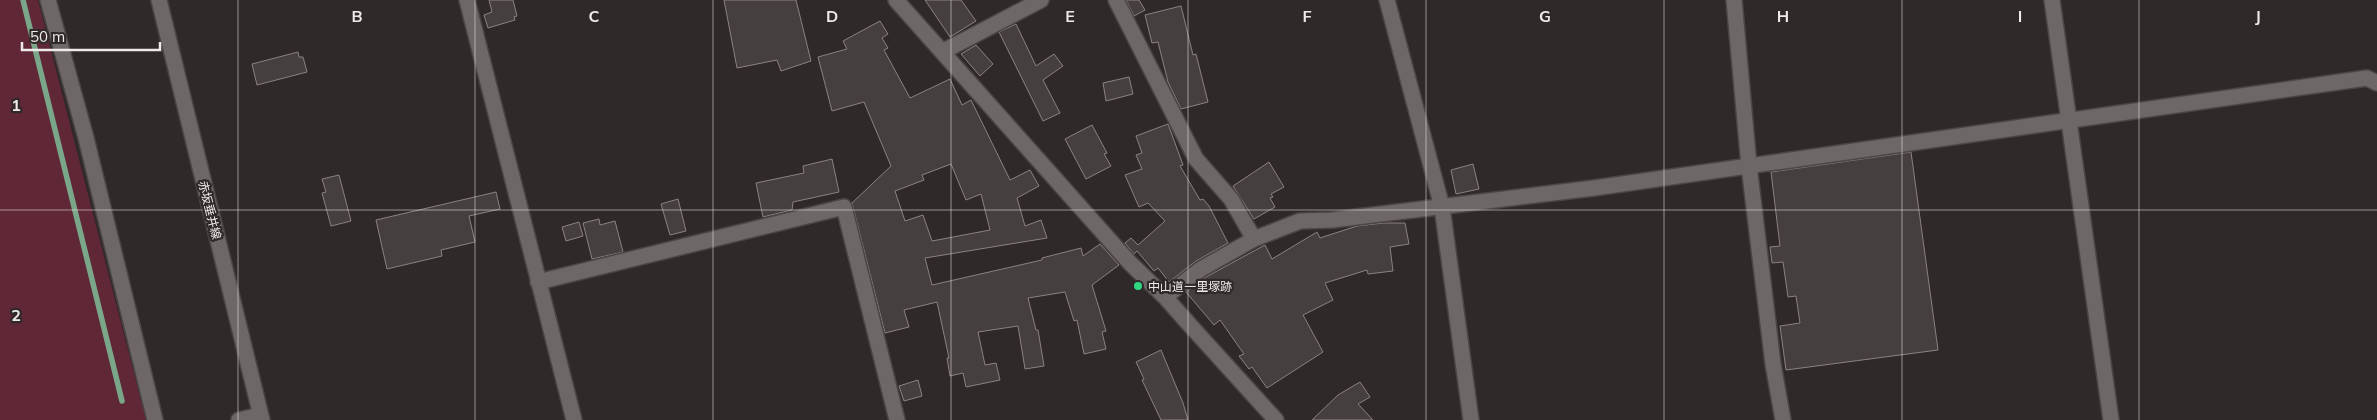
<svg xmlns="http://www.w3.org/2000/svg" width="2377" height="420" font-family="Mulish,'Noto Sans JP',sans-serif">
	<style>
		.green { fill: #602736 }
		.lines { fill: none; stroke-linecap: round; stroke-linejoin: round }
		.stream { stroke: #7aa78a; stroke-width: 5.5 }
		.building { fill: #463f40; stroke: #8a8283; fill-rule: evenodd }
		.street-casing { stroke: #4b4546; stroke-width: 18 }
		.secondary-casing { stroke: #4b4546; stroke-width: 18 }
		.street { stroke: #6e6768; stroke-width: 15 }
		.secondary { stroke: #6e6768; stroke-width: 15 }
		.grid { fill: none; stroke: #eeeaea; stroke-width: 1; stroke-opacity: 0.55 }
		.poi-dot { fill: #30d883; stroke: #2f292a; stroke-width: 2 }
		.labels { text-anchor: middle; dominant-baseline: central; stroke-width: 4.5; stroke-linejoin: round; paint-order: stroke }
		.street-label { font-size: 12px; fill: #eeeaea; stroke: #2f292a }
		.poi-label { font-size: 12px; fill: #eeeaea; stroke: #2f292a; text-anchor: start }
		.grid-label { font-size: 16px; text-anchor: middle; font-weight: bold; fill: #eeeaea; stroke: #2f292a; stroke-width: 4.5; stroke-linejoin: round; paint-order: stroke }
	</style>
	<rect width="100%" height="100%" fill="#2f292a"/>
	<!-- green -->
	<path class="green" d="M0,0h38l108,420h-146z"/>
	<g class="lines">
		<!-- stream -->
		<path class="stream" d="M23,0l99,401"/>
	</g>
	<!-- building -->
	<path class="building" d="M489,0h24l4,16 -3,1 1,3 -27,8 -4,-13 8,-3z
		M724,0h72l15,61 -30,10 -4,-11 -40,8z
		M925,0h36l15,21 -26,16z
		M1126,0h13l6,10 -11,6z
		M1181,6l12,49 3,-1 12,48 -27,7 -13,-27 -10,-40 -6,1 -7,-28z
		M880,21l8,13 -6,4 6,10 -4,2 26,48 40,-19 12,26 9,-5 39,80 20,-10 9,16 -22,12 8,28 16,-6 6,18 -122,20 7,27 110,-25v-2l39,-10 2,8 17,-12 19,21 -27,20 14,46 -4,1 4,17 -22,5 -7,-34 -3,1 -9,-29 -37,6 8,32h2l6,36 -19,3 -7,-43 -40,6 7,33 11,-2 4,17 -34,7 -3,-14 -13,3 -3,-18h2l-12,-56 -33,8 5,17 -24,6 -33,-130 39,-37 -27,-64 -32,9 -14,-54 29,-8 -4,-8zM951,164l15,36 15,-6 9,36 -58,11 -9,-26 -18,6 -10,-30 29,-11 -2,-5z
		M1016,24l20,42 18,-12 9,12 -20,14 17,33 -17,8 -44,-89z
		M976,45l17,19 -13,12 -19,-22z
		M298,52l1,5h4l4,15 -50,13 -5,-21z
		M1129,77l4,17 -27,7 -3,-18z
		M1168,124l15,41 -3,1 20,34 3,-1 6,7 19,37 -32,18 -27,21 -11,-14 -4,3 -17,-20 -3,3 -9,-11 6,-5 7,7 27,-24 -17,-18 -9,4 -14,-32 17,-6 -6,-14 6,-2 -6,-17z
		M1092,125l15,28 -3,1 7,12 -25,13 -21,-40z
		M1911,152l27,198 -152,20 -6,-44 20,-3 -4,-27 -8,1 -5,-35 -11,1 -2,-16 10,-1 -9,-74z
		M832,159l7,33 -46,10 -1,8 -29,7 -7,-34 48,-10 -1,-7z
		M1269,162l15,25 -13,7 2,3 -3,1 5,9 -21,12 -21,-33z
		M1473,164l6,25 -23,5 -5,-24z
		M339,175l12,46 -20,5 -9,-33 4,-1 -4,-13z
		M496,192l4,17 -31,7 6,26 -34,8 1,6 -55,13 -11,-49z
		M678,199l8,32 -16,4 -9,-31z
		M599,219l1,6 15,-4 8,31 -31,7 -9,-36z
		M579,222l4,14 -17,5 -4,-14z
		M1383,223h22l4,21 -19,3 3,24 -25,3 -1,-4 -42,13 8,17 -30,15 20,37 -56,36 -15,-21 -3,2 -10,-13 5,-2 -24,-34 -6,5 -28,-33 20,-15 59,-32 7,14 45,-27 3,6 37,-12z
		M1161,350l22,53 5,17h-27l-19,-40 2,-1 -8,-17z
		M918,380l4,16 -18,5 -5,-15z
		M1360,382l10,15 -12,7 15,16h-61l26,-25z"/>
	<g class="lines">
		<defs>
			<path id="street" d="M48,0l38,138 69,282
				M467,0l107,420
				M896,0l234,263 35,34 23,26
				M1116,0l80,159 35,40 23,40
				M1387,0l55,207 29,213
				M1734,0l15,166 24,198 10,56
				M2052,0l59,420
				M942,52l99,-52
				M538,282l306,-75 53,213
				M1165,297l36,-28 53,-30 46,-18 32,-1 262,-32 773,-110 10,5
				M239,420l21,-5"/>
			<path id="secondary" d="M159,0l103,420
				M1188,323l88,97"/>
		</defs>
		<!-- street casing -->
		<use href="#street" class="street-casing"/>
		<!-- secondary casing -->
		<use href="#secondary" class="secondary-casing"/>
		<!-- street -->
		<use href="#street" class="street"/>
		<!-- secondary -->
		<use href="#secondary" class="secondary"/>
	</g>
	<!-- grid -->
	<path class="grid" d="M238,0v420M475,0v420M713,0v420M951,0v420M1188,0v420M1426,0v420M1664,0v420M1902,0v420M2139,0v420M0,210h2377"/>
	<!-- markers -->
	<circle class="poi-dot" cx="1138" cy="286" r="5"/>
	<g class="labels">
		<!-- street labels -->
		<g class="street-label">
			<text transform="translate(210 210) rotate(76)">赤坂垂井線</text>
		</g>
		<!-- poi labels -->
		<g class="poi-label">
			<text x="1148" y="286">中山道一里塚跡</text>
		</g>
	</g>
	<g class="grid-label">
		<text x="357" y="22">B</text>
		<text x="594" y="22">C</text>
		<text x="832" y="22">D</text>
		<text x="1070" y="22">E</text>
		<text x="1307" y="22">F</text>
		<text x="1545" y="22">G</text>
		<text x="1783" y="22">H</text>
		<text x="2020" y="22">I</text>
		<text x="2258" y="22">J</text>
		<text x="16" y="111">1</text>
		<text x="16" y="321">2</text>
	</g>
	<!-- scale -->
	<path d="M22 42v8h138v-8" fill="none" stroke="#eeeaea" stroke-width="2.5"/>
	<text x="30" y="42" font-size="15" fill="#eeeaea" stroke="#2f292a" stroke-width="4" paint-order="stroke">50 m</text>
</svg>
